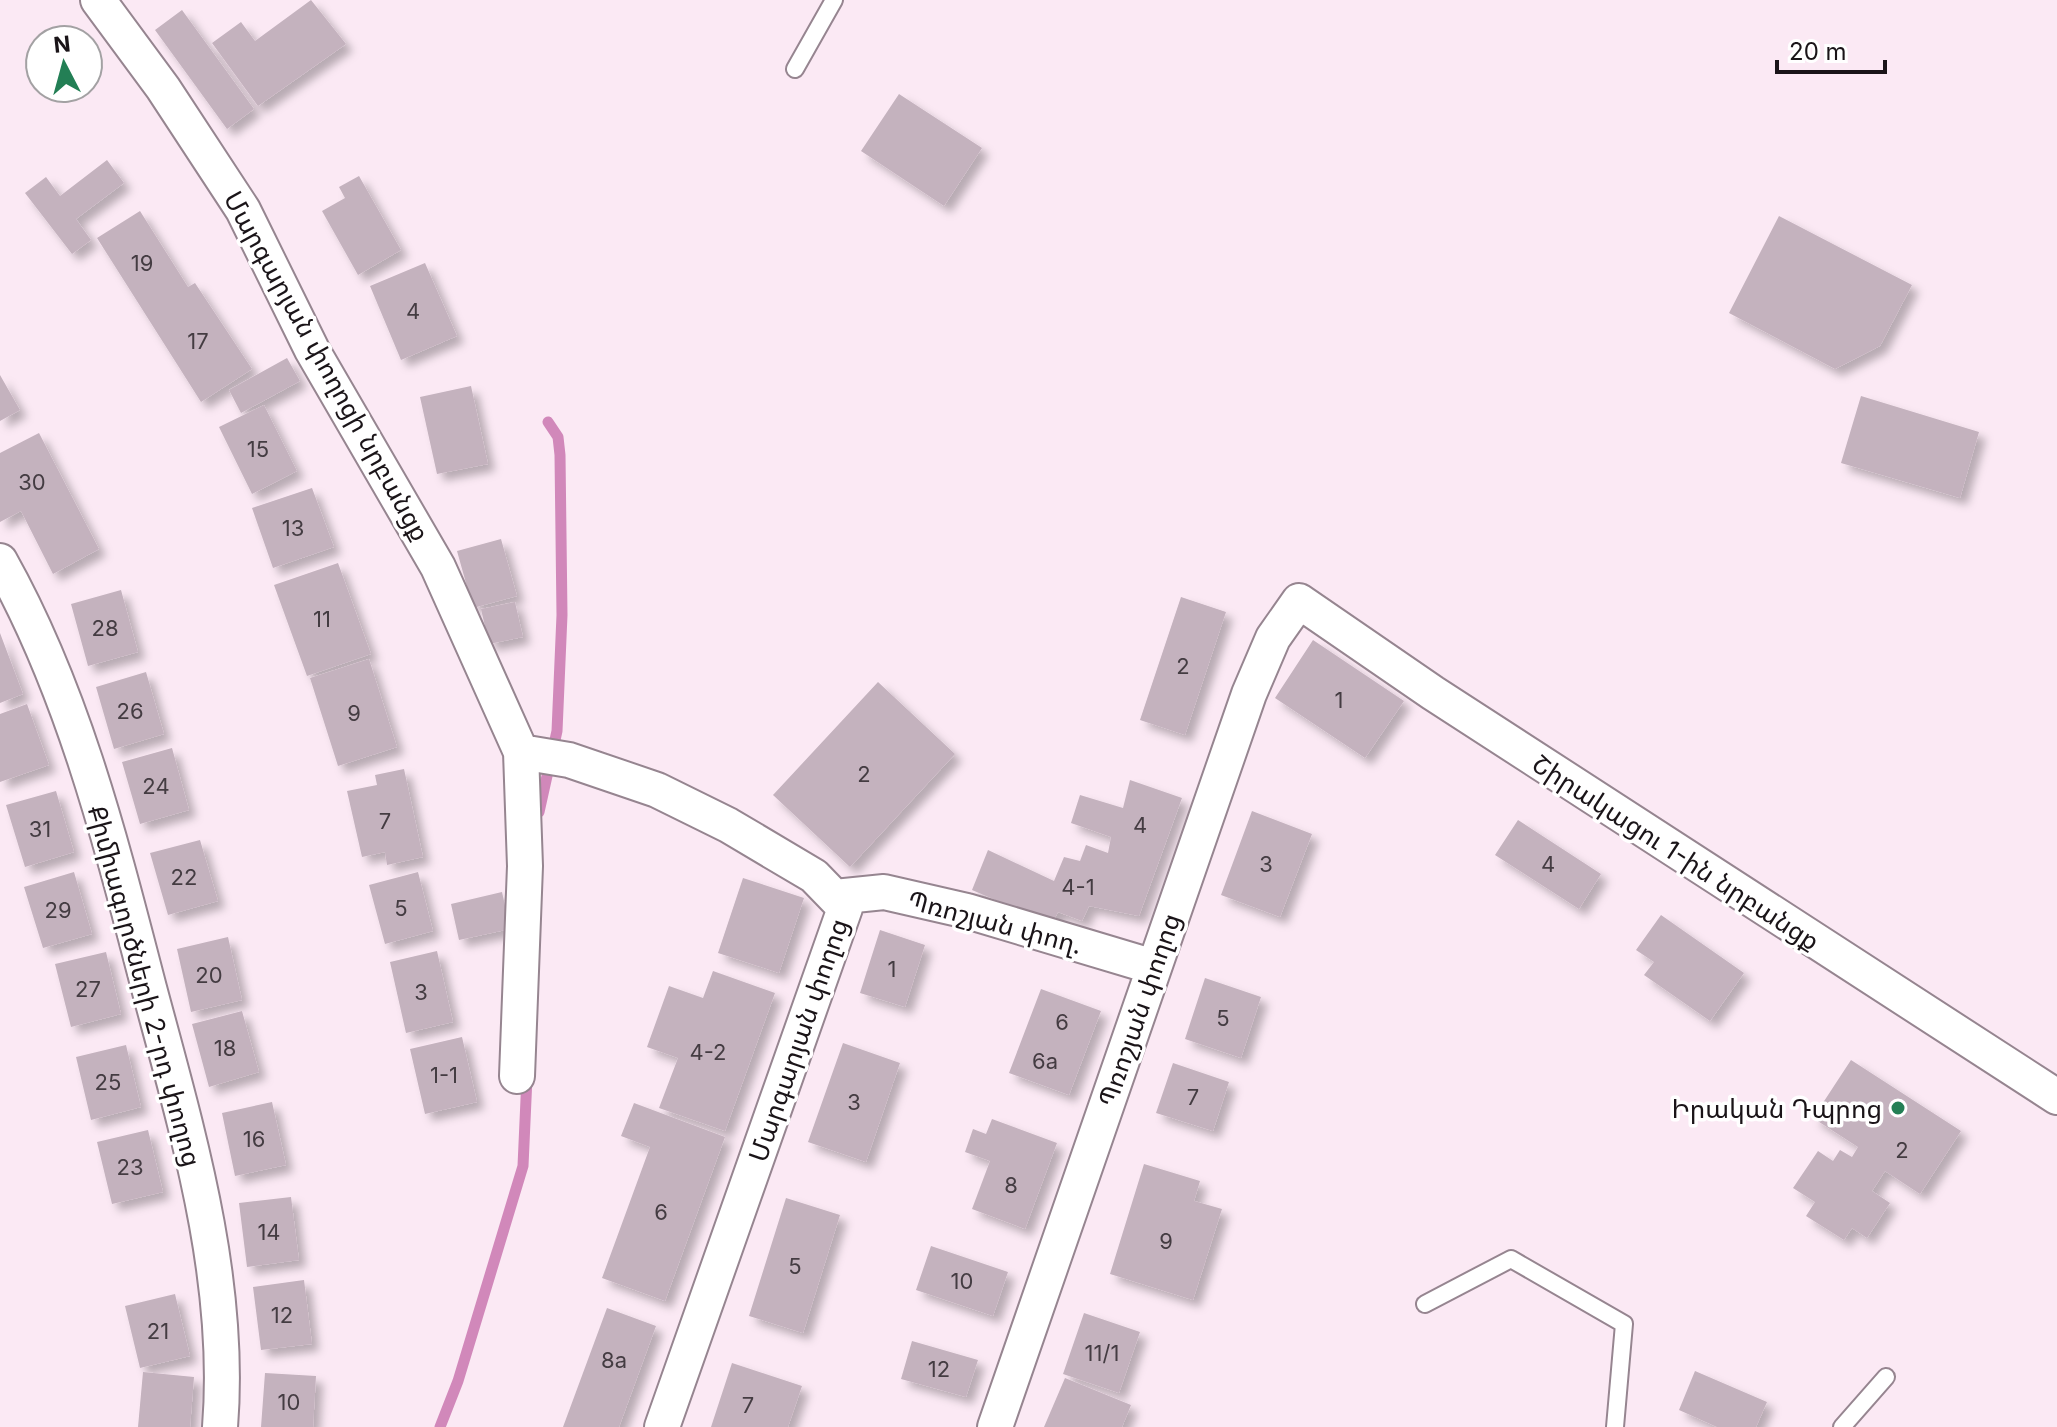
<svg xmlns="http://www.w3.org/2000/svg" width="2057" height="1427" font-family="Inter,'Noto Sans Armenian',sans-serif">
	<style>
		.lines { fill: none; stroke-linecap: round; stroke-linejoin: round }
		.stream { stroke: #d188ba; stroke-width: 11 }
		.building { fill: #c4b2be; filter: url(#shadow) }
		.lane-casing { stroke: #968590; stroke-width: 20 }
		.street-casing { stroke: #968590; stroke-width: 38 }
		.lane { stroke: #fff; stroke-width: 16 }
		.street { stroke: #fff; stroke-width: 34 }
		.poi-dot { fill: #237f55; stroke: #fff; stroke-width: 3 }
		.labels { text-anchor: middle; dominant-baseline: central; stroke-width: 7; stroke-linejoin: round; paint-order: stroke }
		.number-label { font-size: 22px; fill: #443c42 }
		.street-label { font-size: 26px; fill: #1a1418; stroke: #fff }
		.poi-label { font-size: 26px; fill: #1a1418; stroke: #fff; text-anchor: end }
	</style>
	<defs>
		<filter id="shadow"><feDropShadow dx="7" dy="7" stdDeviation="4" flood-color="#0004"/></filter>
	</defs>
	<rect width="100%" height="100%" fill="#fbe9f4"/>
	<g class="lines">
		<!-- stream -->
		<path class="stream" d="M539,812l18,-81 5,-116 -2,-160 -2,-18 -10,-15
			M440,1427l18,-46 65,-215 4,-89"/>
	</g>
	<!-- building -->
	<path class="building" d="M311,0l35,44 -88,62 -46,-63 29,-21 14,19z
		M182,10l72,99 -27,20 -72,-99z
		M899,94l83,54 -38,58 -83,-55z
		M107,160l17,23 -48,36 15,21 -19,14 -47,-61 21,-16 14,19z
		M359,176l42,74 -43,25 -36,-64 23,-13 -6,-11z
		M140,211l48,76 7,-4 57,86 -51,33 -104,-164z
		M1779,216l133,69 -32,61 -45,23 -106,-56z
		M425,263l32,73 -56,24 -31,-74z
		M287,358l13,23 -59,32 -12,-23z
		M0,375l20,35 -20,11z
		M471,386l17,78 -51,10 -17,-77z
		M1861,396l118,36 -19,66 -119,-35z
		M264,405l33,66 -45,23 -33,-67z
		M39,433l60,116 -46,25 -32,-63 -21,11v-69z
		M312,488l22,59 -61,21 -21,-60z
		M501,539l16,57 -44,12 -16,-57z
		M338,563l33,91 -64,22 -33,-91z
		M121,590l17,62 -50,14 -17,-62z
		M1181,597l45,15 -41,123 -45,-15z
		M515,602l8,35 -34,7 -8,-35z
		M0,633l23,61 -23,9z
		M1313,640l91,61 -39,57 -90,-60z
		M369,659l28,88 -59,19 -28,-88z
		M146,672l18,62 -50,15 -18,-62z
		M878,682l77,72 -105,113 -77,-72z
		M27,704l22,61 -49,17v-68z
		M172,748l17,62 -49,14 -18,-62z
		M404,769l19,88 -36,8 -2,-13 -23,5 -15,-66 30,-6 -2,-10z
		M1130,780l52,18 -43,118 -50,-10 -7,15 -24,-9 -6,12 -80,-34 16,-40 66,31 10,-24 16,4 6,-16 22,8 3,-16 -40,-14 9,-28 43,13z
		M56,791l18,61 -49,15 -19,-62z
		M1252,811l60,23 -32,83 -59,-22z
		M1518,820l83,54 -22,35 -84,-54z
		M200,840l18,61 -50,14 -18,-62z
		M74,872l18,62 -49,14 -19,-61z
		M418,872l15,59 -48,13 -16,-59z
		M743,878l61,20 -25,75 -61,-20z
		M502,892l8,37 -51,11 -8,-36z
		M1661,915l83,58 -34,48 -66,-46 10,-13 -18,-12z
		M880,930l45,15 -20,62 -45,-14z
		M228,937l14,63 -51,12 -14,-63z
		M437,951l16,71 -47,11 -16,-71z
		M106,952l15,62 -50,13 -16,-63z
		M713,971l62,22 -50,138 -66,-23 19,-50 -31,-11 22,-61 34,12z
		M1205,978l56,19 -20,61 -56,-19z
		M1041,989l60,22 -32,84 -60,-22z
		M242,1011l17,61 -50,15 -17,-63z
		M462,1037l15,65 -52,12 -15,-65z
		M843,1043l57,20 -34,99 -58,-20z
		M126,1045l15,62 -50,13 -15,-63z
		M1851,1060l110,71 -41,63 -35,-23 -13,20 18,12 -23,35 -15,-10 -8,12 -38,-24 9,-14 -22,-14 25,-37 15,10 7,-11 12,7 6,-10 -45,-29z
		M1173,1063l56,19 -16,49 -57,-18z
		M272,1102l14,63 -51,11 -13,-63z
		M634,1103l91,34 -60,164 -63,-23 48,-131 -29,-11z
		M992,1119l65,24 -32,86 -53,-20 18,-48 -25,-9 8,-23 13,5z
		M148,1130l15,62 -51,12 -15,-62z
		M1144,1164l56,17 -6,20 28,8 -29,91 -83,-26z
		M291,1197l8,63 -52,7 -8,-64z
		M786,1198l54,17 -37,118 -54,-17z
		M931,1246l77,26 -15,44 -77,-26z
		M304,1280l8,64 -51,6 -8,-63z
		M175,1294l15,62 -50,12 -15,-62z
		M607,1308l49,18 -37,101h-56z
		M1084,1313l56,19 -21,61 -56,-19z
		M912,1341l66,19 -12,37 -65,-18z
		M732,1363l70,23 -14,41h-77z
		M1695,1371l72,31 -11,25h-39l-38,-17z
		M143,1372l51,5 -4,50h-52z
		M265,1373l51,3 -3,51h-52z
		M1065,1378l66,27 -9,22h-78z"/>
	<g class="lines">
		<defs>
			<path id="lane" d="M795,69l39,-69
				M1425,1304l86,-45 113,65 -9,103
				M1842,1427l44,-50"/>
			<path id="street" d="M98,0l65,88 80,122 69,140 126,217 83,185 4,114 -8,210
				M0,561c74,132 111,281 149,427 38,142 83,290 71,439
				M521,752l48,8 88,30 71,35 86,51 31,32 -183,519
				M835,897l49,-5 83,19 187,56
				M995,1427l254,-733 24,-56 26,-37 134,92 624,404"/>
		</defs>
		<!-- lane casing -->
		<use href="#lane" class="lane-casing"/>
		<!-- street casing -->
		<use href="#street" class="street-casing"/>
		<!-- lane -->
		<use href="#lane" class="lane"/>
		<!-- street -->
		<use href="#street" class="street"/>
	</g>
	<!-- markers -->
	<circle class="poi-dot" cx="1898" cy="1108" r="8"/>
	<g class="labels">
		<!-- number labels -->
		<g class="number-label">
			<text x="142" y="263">19</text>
			<text x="413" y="311">4</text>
			<text x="198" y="341">17</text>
			<text x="258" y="449">15</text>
			<text x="32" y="482">30</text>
			<text x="293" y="528">13</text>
			<text x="322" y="619">11</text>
			<text x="105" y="628">28</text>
			<text x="1183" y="666">2</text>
			<text x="1339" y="700">1</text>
			<text x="130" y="711">26</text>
			<text x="354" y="713">9</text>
			<text x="864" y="774">2</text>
			<text x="156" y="786">24</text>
			<text x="385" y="821">7</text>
			<text x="1140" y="825">4</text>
			<text x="40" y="829">31</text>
			<text x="1266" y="864">3</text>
			<text x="1548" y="864">4</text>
			<text x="184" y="877">22</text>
			<text x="1078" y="887">4-1</text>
			<text x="401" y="908">5</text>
			<text x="58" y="910">29</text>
			<text x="892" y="969">1</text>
			<text x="209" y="975">20</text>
			<text x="88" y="989">27</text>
			<text x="421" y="992">3</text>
			<text x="1223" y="1018">5</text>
			<text x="1062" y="1022">6</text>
			<text x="225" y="1048">18</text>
			<text x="708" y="1052">4-2</text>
			<text x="1045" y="1061">6a</text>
			<text x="444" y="1075">1-1</text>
			<text x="108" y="1082">25</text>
			<text x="1193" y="1097">7</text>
			<text x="854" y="1102">3</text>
			<text x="254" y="1139">16</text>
			<text x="1902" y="1150">2</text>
			<text x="130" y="1167">23</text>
			<text x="1011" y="1185">8</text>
			<text x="661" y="1212">6</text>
			<text x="269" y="1232">14</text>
			<text x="1166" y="1241">9</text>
			<text x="795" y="1266">5</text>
			<text x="962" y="1281">10</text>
			<text x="282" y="1315">12</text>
			<text x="158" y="1331">21</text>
			<text x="1102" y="1353">11/1</text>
			<text x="614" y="1360">8a</text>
			<text x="939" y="1369">12</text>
			<text x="289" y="1402">10</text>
			<text x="748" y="1405">7</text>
		</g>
		<!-- street labels -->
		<g class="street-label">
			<text transform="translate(327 366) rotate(61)">Մարգարյան փողոցի նրբանցք</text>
			<text transform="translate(1676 852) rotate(33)">Շիրակացու 1-ին նրբանցք</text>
			<text transform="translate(995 922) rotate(15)">Պռոշյան փող.</text>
			<text transform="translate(145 986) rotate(75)">Քիմիագործների 2-րդ փողոց</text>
			<text transform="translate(1139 1010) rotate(-71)">Պռոշյան փողոց</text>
			<text transform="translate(798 1040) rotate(-71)">Մարգարյան փողոց</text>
		</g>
		<!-- poi labels -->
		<g class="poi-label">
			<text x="1882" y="1108">Իրական Դպրոց</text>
		</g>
	</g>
	<!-- north arrow -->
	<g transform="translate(64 64) rotate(354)"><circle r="38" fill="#ffffff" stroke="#a3a1a3" stroke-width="2"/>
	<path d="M0-6L14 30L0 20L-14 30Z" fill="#237f55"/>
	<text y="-12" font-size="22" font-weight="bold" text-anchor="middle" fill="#1a1418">N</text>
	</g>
	<!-- scale -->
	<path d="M1777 60v12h108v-12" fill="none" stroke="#1a1418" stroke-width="4"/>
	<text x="1789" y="60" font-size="24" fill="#1a1418" stroke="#ffffff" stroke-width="6" paint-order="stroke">20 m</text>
</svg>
